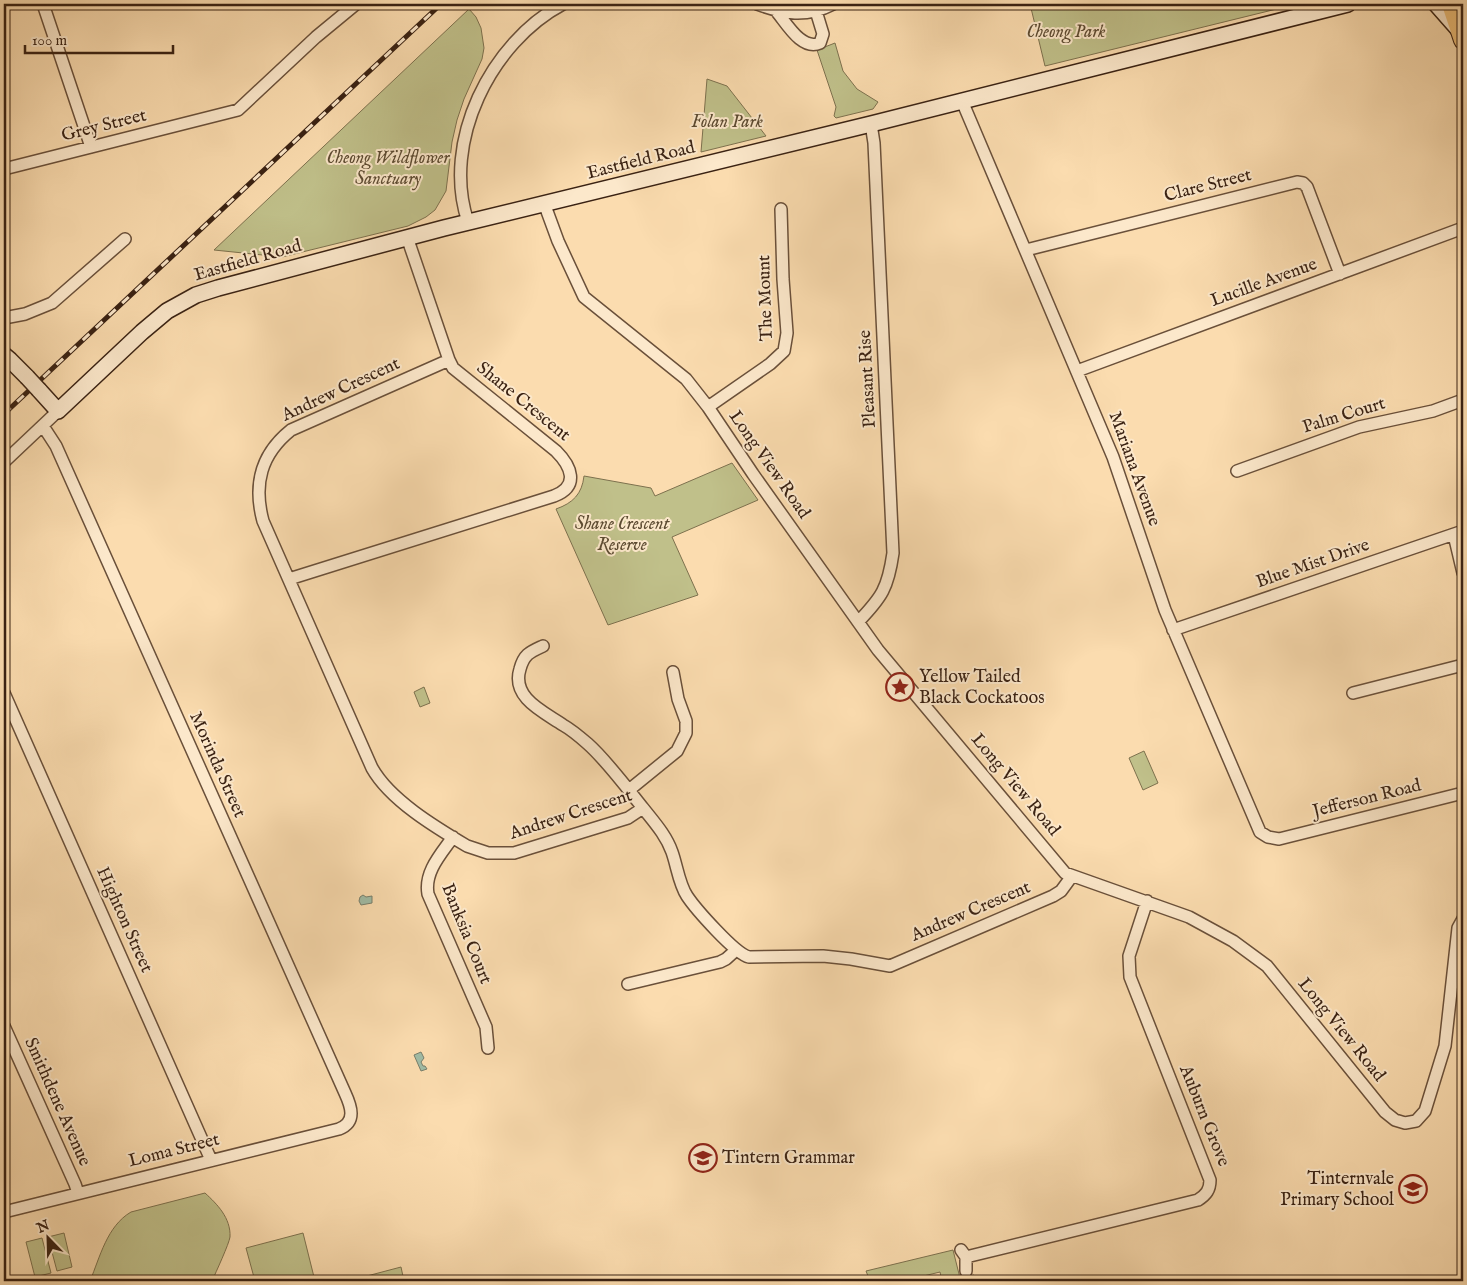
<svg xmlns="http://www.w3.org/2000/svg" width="1467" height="1285" font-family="'IM FELL English',serif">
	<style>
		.green { fill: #c0c08a; stroke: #7d714e }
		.water { fill: #a0bca6; stroke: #777e6b }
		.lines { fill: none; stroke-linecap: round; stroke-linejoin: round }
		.minor-casing { stroke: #6a503a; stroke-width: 14 }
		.secondary-casing { stroke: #3a2213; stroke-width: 18 }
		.primary-casing { stroke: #3a2213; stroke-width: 20 }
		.minor { stroke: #fce8cb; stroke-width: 11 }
		.secondary { stroke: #fce8cb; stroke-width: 15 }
		.primary { stroke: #eebe78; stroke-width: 18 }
		.rail-casing { stroke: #3a2213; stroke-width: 5 }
		.rail { stroke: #fce8cb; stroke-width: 3; stroke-dasharray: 9; stroke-linecap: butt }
		.secondary-bridge-casing { stroke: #3a2213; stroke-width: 18; stroke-linecap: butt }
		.secondary-bridge { stroke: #fce8cb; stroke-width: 15 }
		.labels { text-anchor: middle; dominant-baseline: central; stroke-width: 4; stroke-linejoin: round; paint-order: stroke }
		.park-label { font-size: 18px; font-style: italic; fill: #5c4a31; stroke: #fce8cb }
		.street-label { font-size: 18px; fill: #3a2213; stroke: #fce8cb }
		.poi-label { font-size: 18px; fill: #3a2213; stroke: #fce8cb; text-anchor: start }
	</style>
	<rect width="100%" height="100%" fill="#fbdcaf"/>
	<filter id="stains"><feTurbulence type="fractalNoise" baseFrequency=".004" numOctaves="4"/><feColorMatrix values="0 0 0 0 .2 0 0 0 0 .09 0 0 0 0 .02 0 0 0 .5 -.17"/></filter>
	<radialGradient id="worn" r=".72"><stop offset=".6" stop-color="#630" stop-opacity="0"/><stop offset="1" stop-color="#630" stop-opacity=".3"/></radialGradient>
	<!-- green -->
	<path class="green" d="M1030,4h267l-252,62z
		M469,9l7,8 5,11 3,20 -2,11 -18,40 -7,21 -5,22 -6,49 -11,19 -9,7 -18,9 -126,31 -68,-7z
		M835,43l8,28 14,18 21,13 -5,7 -37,9 -2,-2 2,-9 -19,-57z
		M707,79l20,7 39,50 -65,16z
		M732,463l26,37 -86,37 26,58 -90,30 -52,-116c17,-6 26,-15 28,-33l67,12 4,8z
		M424,687l6,16 -10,4 -6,-15z
		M1144,751l14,32 -15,7 -14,-32z
		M205,1193c12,11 26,25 25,44 -1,7 -14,35 -18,44h-122c10,-24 17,-55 41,-69z
		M64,1233l8,34 -15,4 -9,-34z
		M303,1233l12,48h-60l-9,-33z
		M42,1238l9,35 -16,4 -9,-35z
		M953,1250l7,28 14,-3 4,6h-36l-2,-9 -37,9h-33l-4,-10z
		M401,1267l3,14h-56z"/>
	<!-- water -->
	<path class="water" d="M363,895l3,2 6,-1v7l-11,2 -2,-4 1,-4z
		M421,1052l3,6 -3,4 2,4h2l2,3 -6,2 -7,-16z"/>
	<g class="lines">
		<defs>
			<path id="minor" d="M43,4l48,143
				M757,4c27,10 49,14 76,0
				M777,12c10,12 25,39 43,31l3,-9 -7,-23
				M962,101l151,356 52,153 95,222 8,5 11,2 184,-46
				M4,169l234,-59 78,-73 40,-33
				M544,203l14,38 26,56 102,82 22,28 45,67 125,176 187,223 124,44 44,24 34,25 118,146 10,8 10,3 11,-2 9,-10 20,-65 13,-118 5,-9
				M468,222c-27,-80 23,-180 95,-218
				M1026,250l271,-68 6,1 4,4 33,87
				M4,318l21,-4 27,-11 73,-64
				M449,360l-158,70c-30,24 -38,54 -28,91l109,247c18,32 63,59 95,78l21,7h26l114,-35 15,-10c11,14 23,27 29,44 5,14 7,32 15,44 8,12 48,58 62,61l74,-1 28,3 39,7 163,-70 8,-5 11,-15
				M1077,371l386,-143
				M708,407l62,-43 14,-13 3,-18 -4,-54 -2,-70
				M4,462l54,-51
				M1237,471l122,-44 74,-16 30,-11
				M1454,535l9,38
				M289,579l265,-83c26,-10 17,-30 2,-45l-103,-83 -4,-8 -42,-123
				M858,622c24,-25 30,-34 35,-69l-19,-410 -3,-19
				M1173,630l290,-99
				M543,646c-13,6 -19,8 -23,23 -9,29 24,43 43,56 9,5 17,12 25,19 18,16 39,44 55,64
				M4,693l207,467
				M1353,693l110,-28
				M629,790l48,-39 9,-18v-12l-8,-22 -5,-27
				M453,837c-12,17 -29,35 -25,57l58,133 2,21
				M628,984l92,-22 6,-3 10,-9
				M4,1026l71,158 3,9
				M4,1212l335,-83c18,-7 12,-23 6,-36l-289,-647 -13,-20
				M961,1250l5,7v14
				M966,1257l232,-57c8,-5 12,-10 12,-20l-80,-203 -1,-21 18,-55"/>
			<path id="secondary" d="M1436,4l22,25
				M4,355l6,5 17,17
				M39,390l19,21 84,-79 25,-21 29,-16 22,-7 226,-60 427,-104 477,-120"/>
			<path id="primary" d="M1451,4l12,36"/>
		</defs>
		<!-- minor casing -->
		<use href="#minor" class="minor-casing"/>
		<!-- secondary casing -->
		<use href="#secondary" class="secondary-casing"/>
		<!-- primary casing -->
		<use href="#primary" class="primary-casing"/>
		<!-- minor -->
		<use href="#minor" class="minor"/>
		<!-- secondary -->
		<use href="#secondary" class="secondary"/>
		<!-- primary -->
		<use href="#primary" class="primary"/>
		<defs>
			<path id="rail" d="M4,414l437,-410"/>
		</defs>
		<!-- rail casing -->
		<use href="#rail" class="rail-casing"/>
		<!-- rail -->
		<use href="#rail" class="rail"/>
		<defs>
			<path id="secondary-bridge" d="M27,377l12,13"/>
		</defs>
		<!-- secondary-bridge casing -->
		<use href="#secondary-bridge" class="secondary-bridge-casing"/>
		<!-- secondary-bridge -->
		<use href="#secondary-bridge" class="secondary-bridge"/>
	</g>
	<!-- icons -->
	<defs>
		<symbol id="sight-ring" viewBox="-11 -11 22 22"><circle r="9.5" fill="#fce8cb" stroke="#8f2418" stroke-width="1.5"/><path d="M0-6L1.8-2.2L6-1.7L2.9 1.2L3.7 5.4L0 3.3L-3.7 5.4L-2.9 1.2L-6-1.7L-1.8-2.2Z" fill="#8f2418"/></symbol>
		<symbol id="school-ring" viewBox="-11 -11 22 22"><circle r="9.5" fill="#fce8cb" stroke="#8f2418" stroke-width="1.5"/><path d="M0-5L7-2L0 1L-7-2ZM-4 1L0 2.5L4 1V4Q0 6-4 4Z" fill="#8f2418"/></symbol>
	</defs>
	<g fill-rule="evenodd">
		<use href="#sight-ring" x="884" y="671" width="32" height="32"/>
		<use href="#school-ring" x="687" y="1142" width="32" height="32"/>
		<use href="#school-ring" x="1397" y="1173" width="32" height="32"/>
	</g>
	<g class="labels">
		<!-- park labels -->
		<g class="park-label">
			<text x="1066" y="32">Cheong Park</text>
			<text x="727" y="122">Folan Park</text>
			<text x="388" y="158">Cheong Wildflower<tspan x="388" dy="21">Sanctuary</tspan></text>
			<text x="622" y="524">Shane Crescent<tspan x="622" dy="21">Reserve</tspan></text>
		</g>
		<!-- street labels -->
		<g class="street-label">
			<text transform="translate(104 126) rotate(-14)">Grey Street</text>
			<text transform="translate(641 161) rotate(-14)">Eastfield Road</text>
			<text transform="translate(1208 186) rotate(-14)">Clare Street</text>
			<text transform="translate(248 261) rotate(-16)">Eastfield Road</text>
			<text transform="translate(1264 283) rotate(-20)">Lucille Avenue</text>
			<text transform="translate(766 298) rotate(-92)">The Mount</text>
			<text transform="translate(868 379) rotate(-93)">Pleasant Rise</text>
			<text transform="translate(341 390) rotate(-25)">Andrew Crescent</text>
			<text transform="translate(523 402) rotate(39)">Shane Crescent</text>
			<text transform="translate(1344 416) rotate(-17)">Palm Court</text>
			<text transform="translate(769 465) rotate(55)">Long View Road</text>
			<text transform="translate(1134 469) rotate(70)">Mariana Avenue</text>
			<text transform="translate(1313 564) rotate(-19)">Blue Mist Drive</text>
			<text transform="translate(217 765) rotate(66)">Morinda Street</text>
			<text transform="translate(1015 785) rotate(50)">Long View Road</text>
			<text transform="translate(1367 799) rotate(-14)">Jefferson Road</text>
			<text transform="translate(571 815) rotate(-18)">Andrew Crescent</text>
			<text transform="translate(971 912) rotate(-23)">Andrew Crescent</text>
			<text transform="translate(124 920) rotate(66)">Highton Street</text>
			<text transform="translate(466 934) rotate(68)">Banksia Court</text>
			<text transform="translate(1341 1030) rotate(51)">Long View Road</text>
			<text transform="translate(57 1102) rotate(66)">Smithdene Avenue</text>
			<text transform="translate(1204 1116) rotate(68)">Auburn Grove</text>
			<text transform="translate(174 1151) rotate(-14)">Loma Street</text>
		</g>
		<!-- poi labels -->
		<g class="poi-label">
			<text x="919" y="677">Yellow Tailed<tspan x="919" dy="21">Black Cockatoos</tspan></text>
			<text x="722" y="1158">Tintern Grammar</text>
			<text x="1394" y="1179" text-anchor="end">Tinternvale<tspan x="1394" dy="21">Primary School</tspan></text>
		</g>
	</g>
	<!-- margin -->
	<rect width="1467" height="1285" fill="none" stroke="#fbdcaf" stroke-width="20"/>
	<rect x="5" y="5" width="1457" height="1275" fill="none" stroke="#3a2213" stroke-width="2.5"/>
	<rect x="10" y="10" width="1447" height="1265" fill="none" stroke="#3a2213"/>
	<!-- north arrow -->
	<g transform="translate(48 1238) rotate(337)" stroke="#fce8cb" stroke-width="4" paint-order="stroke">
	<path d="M0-4L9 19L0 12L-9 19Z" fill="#3a2213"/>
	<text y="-8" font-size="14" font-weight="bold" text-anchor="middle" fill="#3a2213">N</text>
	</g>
	<!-- scale -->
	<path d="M25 45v8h148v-8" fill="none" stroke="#3a2213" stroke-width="2.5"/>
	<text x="32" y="45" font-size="15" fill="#3a2213" stroke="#fce8cb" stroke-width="4" paint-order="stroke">100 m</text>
	<rect width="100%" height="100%" filter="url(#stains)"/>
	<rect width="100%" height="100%" fill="url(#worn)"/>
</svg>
